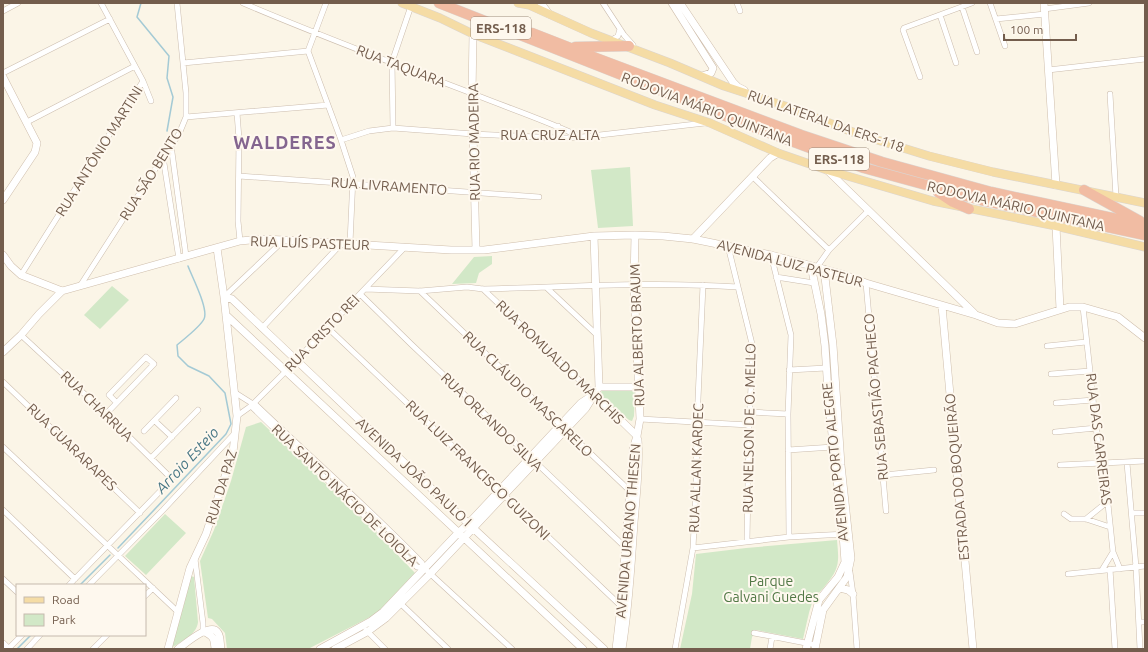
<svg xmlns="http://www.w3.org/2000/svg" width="1148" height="652" font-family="Ubuntu,sans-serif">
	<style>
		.green { fill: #d2e8c7 }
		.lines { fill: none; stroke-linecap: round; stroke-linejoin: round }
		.stream { stroke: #a4cad5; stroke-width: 1.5 }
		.street-casing { stroke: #ccbdae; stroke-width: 6 }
		.secondary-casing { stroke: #cfbeac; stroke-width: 8 }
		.primary-casing { stroke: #dbd5d1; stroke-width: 9 }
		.highway-casing { stroke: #dbd5d1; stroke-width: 11 }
		.street { stroke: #fff; stroke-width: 5 }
		.secondary { stroke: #fff; stroke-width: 7 }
		.primary { stroke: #f5dca5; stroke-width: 8 }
		.highway { stroke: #f1bca3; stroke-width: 10 }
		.labels { text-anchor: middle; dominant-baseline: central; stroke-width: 4; stroke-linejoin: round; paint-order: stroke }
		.shield { fill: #fef8ee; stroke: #9d8c7d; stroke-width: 1 }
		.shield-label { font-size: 13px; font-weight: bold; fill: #735d4d }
		.street-label { font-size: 14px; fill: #735d4d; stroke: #fef8ee }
		.park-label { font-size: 14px; fill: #527846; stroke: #fef8ee }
		.water-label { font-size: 15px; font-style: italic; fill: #487785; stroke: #fef8ee }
		.district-label { font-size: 18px; font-weight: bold; letter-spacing: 1px; fill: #84658f; stroke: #fef8ee }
	</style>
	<rect width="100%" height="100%" fill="#fbf5e7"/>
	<!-- green -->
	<path class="green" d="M630,167l3,59 -35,2 -7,-58z
		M492,256v8l-13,9 -3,10 -24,1 22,-27z
		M112,286l17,14 -29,29 -16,-14z
		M602,390h33l-1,26 -2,5 -3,-1 -29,-25z
		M261,422l114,109 40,42 -39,41 -68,35h-81l-2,-16 -13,-14 -4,-1 -8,-57 14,-31 17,-49 15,-54z
		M165,514l21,19 -40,42 -21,-19z
		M837,540c2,22 3,28 -12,46 -4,5 -10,10 -13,17 -4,11 -6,24 -9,36l-47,-9 -4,7 -2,12h-70l12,-55 4,-40 50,-6z
		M191,576l3,1 4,45c-1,13 -18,20 -28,27l13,-41z"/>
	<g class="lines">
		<!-- stream -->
		<path class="stream" d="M141,3l-4,14 32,39 -2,22 6,19 -6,34
			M118,548l108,-114 5,-10 -6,-31 -16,-17 -21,-10 -10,-10 -1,-11c7,-6 23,-18 27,-26 5,-10 -12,-42 -16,-53
			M80,585l30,-30
			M17,649l14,-14"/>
		<defs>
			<path id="street" d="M101,3l42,78 8,20
				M243,3c75,32 152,61 228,90 37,15 74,27 110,44
				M326,3l-18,48 33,89 12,37 -3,66
				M603,3l21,32 9,10
				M737,3l3,8
				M990,3l15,43
				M962,7l15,45
				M1044,9l45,-6
				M3,11l15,-8
				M940,15l16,48
				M996,19l49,-5
				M612,40l6,-4 2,-7
				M183,63l125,-12
				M1048,70l97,-11
				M3,73l107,-54
				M920,77l-17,-47 1,-2 68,-25
				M1110,94l6,103
				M237,113l2,26 -1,82 2,20
				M186,117l142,-12
				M27,122l108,-56
				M558,126l1,12
				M393,128l-1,-66 19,-56
				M341,140l28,-9 24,-3 80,6 86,4 23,-1 123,-14
				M171,145l15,111
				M163,157l16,102
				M239,176l300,21
				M752,176l77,74
				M728,246l25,102 -4,77 -2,116
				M771,255l20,80 -3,79 1,123
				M817,267l12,-17 40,-40
				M21,275l122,-194
				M776,277l38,6
				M866,283l20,228
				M80,286l83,-129 16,-23 7,-17v-24l-9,-90
				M547,288l50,47
				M365,289l55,2 47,-4 16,2c85,-2 170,-8 255,-2
				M483,289l111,105
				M420,291l211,201
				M360,294l51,50 215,204
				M224,297l60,-57
				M1083,307l17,156 6,22 7,67 7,17
				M262,328l80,-85
				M328,328l293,278
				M21,335l85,79 66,65 -103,106
				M1047,346l39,-4
				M789,370l37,-2
				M1051,374l39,-3
				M3,382l137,131
				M234,392l19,12
				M254,403c56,54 114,104 168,160l2,5 88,81
				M1056,403l37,-3
				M251,406l166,161 7,1
				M750,412l38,2
				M106,414l48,-50 -8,-7 -37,38 7,7
				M237,416l14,-10 35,-35 119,-124
				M640,419l109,6
				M155,421l17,16
				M144,431l32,-33
				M1055,432l41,-4
				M3,447l175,165
				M788,450l45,-3
				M151,458l47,-48
				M1127,463l9,104 4,82
				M1060,465l85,-4
				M884,475l50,-5
				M3,510l72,69
				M1132,513h13
				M1064,514l7,5h15l24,8
				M1086,519l21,-17
				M693,548l96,-11 57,-3
				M195,559l8,64v8
				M1110,569l5,80
				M1102,570l11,-18
				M850,572l3,22 4,55
				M1068,574l77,-8
				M3,579l14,13
				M89,585l74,-75 72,-77
				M145,596l8,-8
				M399,602l49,47
				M1139,622h6
				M366,630l19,19
				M754,633l62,12
				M8,649l14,-14
				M27,649l13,-14
				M93,649l14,-14
				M675,649l18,-101 3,-59 1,-67 6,-137
				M770,649l2,-12"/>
			<path id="secondary" d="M541,3l8,11
				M672,3l41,65 -2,5 -9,3
				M680,3l53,79 5,5 6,3
				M1044,3l12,182
				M473,34l-1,60 4,156
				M3,77l34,66 -2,9 -32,48
				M827,170l147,143
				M1056,226l4,83
				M693,239l77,-81 8,-5
				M3,255l8,11 10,9 41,16 178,-50 22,-2 22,1 167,10h33l110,-14 41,-1 28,1 30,3 78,16 71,19 24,9 110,32 22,8 17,1 54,-17h14l35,10 27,21
				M224,297l8,2 241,229 131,121
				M942,306l31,343
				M226,315l357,334
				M3,352l18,-17 18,-21 23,-23
				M599,387h39
				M594,394l43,42
				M838,590l2,-2 8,2 5,4
				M205,632c9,5 9,6 10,17
				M3,644l5,5
				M168,649l22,-81 16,-34 27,-82 4,-36 -13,-119 -7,-49
				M178,649c7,-5 33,-28 40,-16 3,4 2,12 3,16
				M320,649l51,-28 12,-9 75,-79 11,-10 112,-120 12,-8
				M335,649l32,-17 19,-14 44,-44 156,-166 13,-21 -5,-151
				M616,649l5,-43 12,-157 4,-13 3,-17 -6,-135 1,-49
				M622,649c7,-42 9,-84 12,-126 2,-27 6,-56 4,-83
				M806,649l13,-49 19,-23 7,-15 -2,-28 -14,-127 -4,-61 -4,-32 -10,-48
				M815,649l8,-39 24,-33 4,-19 -10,-93 -8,-120 -9,-76"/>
			<path id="primary" d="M402,3l38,15 33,16 182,71 55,18 68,30 49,17 106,31 123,25 89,21
				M518,3l11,2 62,28 79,30 54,23 61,20 73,28 71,22 64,16 152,31"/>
			<path id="highway" d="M439,3l317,125 108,40 117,32 164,35
				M532,33l64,25 205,77 81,27 109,30 154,33
				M575,47l54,-1
				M1084,190l56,31
				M938,192l15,10 16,7"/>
		</defs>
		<!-- street casing -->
		<use href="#street" class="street-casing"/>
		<!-- secondary casing -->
		<use href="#secondary" class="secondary-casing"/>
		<!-- primary casing -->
		<use href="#primary" class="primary-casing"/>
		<!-- highway casing -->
		<use href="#highway" class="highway-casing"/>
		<!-- street -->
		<use href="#street" class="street"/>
		<!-- secondary -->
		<use href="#secondary" class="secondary"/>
		<!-- primary -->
		<use href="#primary" class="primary"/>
		<!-- highway -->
		<use href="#highway" class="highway"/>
	</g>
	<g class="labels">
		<!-- shield labels -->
		<g class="shield">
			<rect x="471" y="17" width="60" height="22" rx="3"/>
			<rect x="809" y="148" width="60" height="22" rx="3"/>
		</g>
		<g class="shield-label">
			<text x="501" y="28">ERS-118</text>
			<text x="839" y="159">ERS-118</text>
		</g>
		<!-- street labels -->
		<g class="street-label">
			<text transform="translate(401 66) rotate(21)">RUA TAQUARA</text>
			<text transform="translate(707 109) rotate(21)">RODOVIA MÁRIO QUINTANA</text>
			<text transform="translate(826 121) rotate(19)">RUA LATERAL DA ERS-118</text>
			<text x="550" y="135">RUA CRUZ ALTA</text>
			<text transform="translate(474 142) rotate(-91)">RUA RIO MADEIRA</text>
			<text transform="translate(99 151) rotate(-58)">RUA ANTÔNIO MARTINI</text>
			<text transform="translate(151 174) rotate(-58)">RUA SÃO BENTO</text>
			<text transform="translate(389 186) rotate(4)">RUA LIVRAMENTO</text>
			<text transform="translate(1016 206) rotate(13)">RODOVIA MÁRIO QUINTANA</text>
			<text transform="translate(310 243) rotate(2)">RUA LUÍS PASTEUR</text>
			<text transform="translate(790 263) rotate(15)">AVENIDA LUIZ PASTEUR</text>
			<text transform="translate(322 333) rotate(-46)">RUA CRISTO REI</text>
			<text transform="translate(637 335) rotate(-92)">RUA ALBERTO BRAUM</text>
			<text transform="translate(560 362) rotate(44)">RUA ROMUALDO MARCHIS</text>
			<text transform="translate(528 394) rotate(44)">RUA CLÁUDIO MASCARELO</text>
			<text transform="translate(876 397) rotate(-95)">RUA SEBASTIÃO PACHECO</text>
			<text transform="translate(97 406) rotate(44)">RUA CHARRUA</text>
			<text transform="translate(492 422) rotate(44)">RUA ORLANDO SILVA</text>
			<text transform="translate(749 428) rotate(-89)">RUA NELSON DE O. MELLO</text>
			<text transform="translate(1099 439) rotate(83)">RUA DAS CARREIRAS</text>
			<text transform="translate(72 447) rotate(44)">RUA GUARARAPES</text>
			<text transform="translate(835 462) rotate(-96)">AVENIDA PORTO ALEGRE</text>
			<text transform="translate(696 468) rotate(-88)">RUA ALLAN KARDEC</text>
			<text transform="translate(478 470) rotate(44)">RUA LUIZ FRANCISCO GUIZONI</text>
			<text transform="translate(414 472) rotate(43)">AVENIDA JOÃO PAULO I</text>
			<text transform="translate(957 477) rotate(-95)">ESTRADA DO BOQUEIRÃO</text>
			<text transform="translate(221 487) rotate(-73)">RUA DA PAZ</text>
			<text transform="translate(345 495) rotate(44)">RUA SANTO INÁCIO DE LOIOLA</text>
			<text transform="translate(628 531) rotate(-85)">AVENIDA URBANO THIESEN</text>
		</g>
		<!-- park labels -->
		<g class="park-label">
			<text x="771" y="581">Parque<tspan x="771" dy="16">Galvani Guedes</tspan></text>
		</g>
		<!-- water labels -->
		<g class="water-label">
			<text transform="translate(187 460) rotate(-47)">Arroio Esteio</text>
		</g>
		<!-- district labels -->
		<g class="district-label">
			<text x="285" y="142">WALDERES</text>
		</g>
	</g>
	<!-- border -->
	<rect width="1148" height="652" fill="none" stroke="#735d4d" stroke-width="8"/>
	<!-- legend -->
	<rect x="16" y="584" width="130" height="52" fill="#fef8ee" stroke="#c6baae"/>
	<rect x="24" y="597" width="20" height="6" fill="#f5dca5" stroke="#c6baae"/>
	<text x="52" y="604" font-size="12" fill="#735d4d">Road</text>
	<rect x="24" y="614" width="20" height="12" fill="#d2e8c7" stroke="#c6baae"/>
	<text x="52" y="624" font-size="12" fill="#735d4d">Park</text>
	<!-- scale -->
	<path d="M1004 34v6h72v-6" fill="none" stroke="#735d4d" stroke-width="2"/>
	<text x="1010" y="34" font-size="12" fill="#735d4d" stroke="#fef8ee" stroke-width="3" paint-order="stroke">100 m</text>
</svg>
